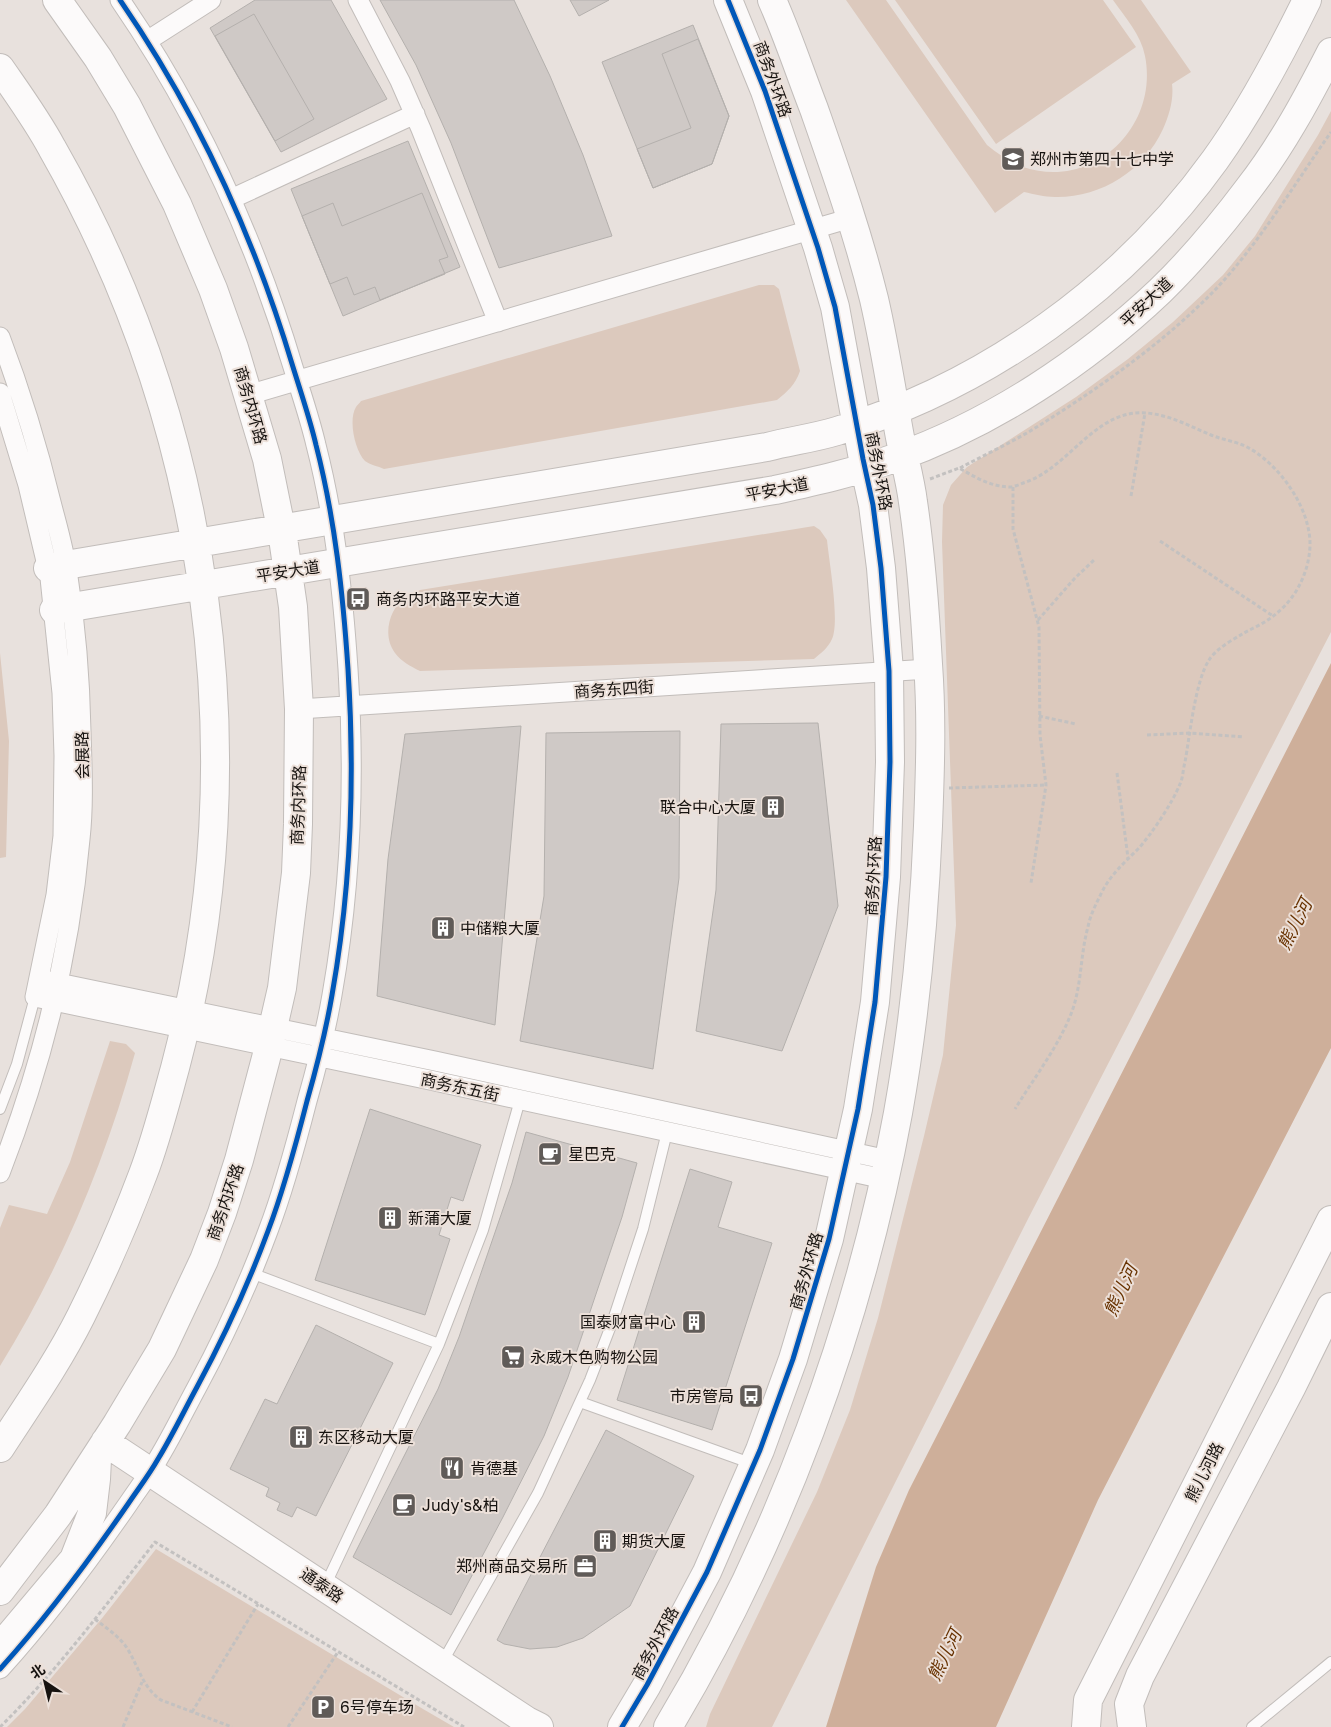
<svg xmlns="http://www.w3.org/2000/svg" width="1331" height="1727" font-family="'Golos Text','Noto Sans SC',sans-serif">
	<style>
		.green { fill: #dcc9bd }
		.water { fill: #ceaf9a }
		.building { fill: #cfc9c6; stroke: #b4b0ad }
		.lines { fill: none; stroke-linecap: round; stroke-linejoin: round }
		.lane-casing { stroke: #c2bdba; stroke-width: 12 }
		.street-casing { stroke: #c2bdba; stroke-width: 21 }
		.secondary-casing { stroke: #c2bdba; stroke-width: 30 }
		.path { stroke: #c3c1c0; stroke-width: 3; stroke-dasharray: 4 2.5; stroke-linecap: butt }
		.lane { stroke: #fcfafa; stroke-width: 10 }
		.street { stroke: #fcfafa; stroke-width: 19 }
		.secondary { stroke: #fcfafa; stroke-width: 28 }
		.cycleway-casing { stroke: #ece0d9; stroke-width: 8 }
		.cycleway { stroke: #0057b8; stroke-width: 5 }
		.labels { text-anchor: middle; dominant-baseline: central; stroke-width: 4; stroke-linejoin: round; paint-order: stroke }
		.street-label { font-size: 16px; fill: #171310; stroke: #ece0d9 }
		.poi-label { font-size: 16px; fill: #171310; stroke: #ece0d9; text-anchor: start }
		.water-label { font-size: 18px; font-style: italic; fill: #683200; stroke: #ece0d9 }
	</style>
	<rect width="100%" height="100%" fill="#e8e1dd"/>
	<!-- green -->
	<path class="green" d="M846,0h40l101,145c11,9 23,17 36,22 71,24 136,-41 122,-111 -4,-21 -20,-39 -32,-56h28l50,72 -19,12c2,15 -3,32 -9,45 -19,42 -63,69 -108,68 -11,0 -21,-3 -31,-5l-29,21z
		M895,0h208l33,47 -140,97z
		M1331,111v521l-302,585 -257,510h-66l4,-13 107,-222 33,-82 28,-92 46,-182 19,-81 13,-130 -14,-383 1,-37 8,-20 16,-18 109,-70 52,-38 45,-37 50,-47 32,-39 63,-101z
		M759,285h15l5,4 21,82c-5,14 -12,20 -23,29l-393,69c-6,-3 -14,-4 -19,-8 -10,-10 -17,-41 -9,-54 1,-2 4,-4 5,-6z
		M814,526l6,4 7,10c2,21 13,82 5,99 -4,9 -11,14 -18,20l-394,12c-10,-5 -18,-9 -25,-18 -13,-17 -6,-45 11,-56 4,-3 10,-5 14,-7z
		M0,653l9,88 -3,116 -6,1z
		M110,1041l16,3 9,9c-30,109 -75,216 -135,313v-138l9,-23 38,9 23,-52z
		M156,1549l267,160 31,18h-447l18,-18 78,-92z"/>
	<!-- water -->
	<path class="water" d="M1331,663v385l-233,452 -102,227h-170l50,-160 33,-77z"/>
	<!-- building -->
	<path class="building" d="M255,0h76l56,99 -106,53 -71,-124z
		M380,0h134l36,76 33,79 29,81 -113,32 -48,-125 -35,-78z
		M570,0h39l-30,16z
		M254,14l60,105 -39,22 -60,-105z
		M693,25l36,91 -17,48 -59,24 -51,-126z
		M698,39l31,77 -17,48 -59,24 -16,-39 54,-21 -29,-74z
		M408,141l52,126 -117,49 -52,-127z
		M422,193l26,64 -9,3 6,14 -65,26 -5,-13 -21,8 -7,-18 -17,7 -28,-68 31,-13 9,23z
		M818,723l20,183 -56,145 -86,-20 20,-141 5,-166z
		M521,726l-26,299 -118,-29 11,-137 17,-125z
		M680,731l-1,147 -26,191 -133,-28 24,-145 2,-163z
		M370,1109l111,36 -18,56 -12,-4 -12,38 11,4 -25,76 -110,-35z
		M526,1132l111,31 -15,54 -54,160 -24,59 -41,81 -52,98 -98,-58 85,-168 21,-52 53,-154z
		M690,1169l42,13 -14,45 54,16 -60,187 -95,-30z
		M316,1325l77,38 -77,153 -19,-9 -5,10 -15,-7 3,-7 -14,-7 3,-8 -39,-19 35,-70 12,5z
		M606,1430l88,46 -64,130 -47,32 -26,9 -27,2 -26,-5 -7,-4z"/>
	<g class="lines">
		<defs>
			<path id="lane" d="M0,1109l17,-45 18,-67
				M251,1273l188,71
				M580,1402l173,62
				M325,1586l114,-242 44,-114 37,-130
				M442,1663l96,-170 52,-113 22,-57 31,-94 24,-97
				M1252,1727l79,-65"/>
			<path id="street" d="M358,0l42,81 21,48 77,193
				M147,41l64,-41
				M231,199l184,-85
				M0,337c21,55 38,111 52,169 6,23 13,47 16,71 8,51 12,103 13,154 1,36 3,72 -1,108 -10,115 -38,226 -80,334
				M0,393l28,92 22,93 12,115 2,63 -1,80 -7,59 -21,102 395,83 454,99
				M248,395l603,-177
				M299,709l630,-40
				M39,979l396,82 453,99
				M0,1669c47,-52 88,-107 128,-165 10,-15 21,-29 30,-45 14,-23 26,-48 39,-72 27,-50 51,-102 71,-156 16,-42 28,-87 39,-130 10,-35 19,-71 25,-106 19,-107 23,-218 16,-326 -5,-75 -13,-150 -32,-224 -6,-26 -15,-52 -23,-78 -39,-130 -96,-255 -173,-367"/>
			<path id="secondary" d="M0,68c18,26 37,52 52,80 159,278 205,611 123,920 -10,36 -19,72 -32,106 -18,48 -39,96 -62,142 -23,46 -53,89 -81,132
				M48,568l719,-121c23,-6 47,-9 70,-16 150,-46 286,-143 378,-271 36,-50 65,-105 92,-160
				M54,610l721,-120c41,-9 81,-18 120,-32 98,-35 190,-96 265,-167 32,-31 62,-67 89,-103 32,-41 58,-89 82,-136
				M105,1442l422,279 12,6
				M0,1591l58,-76 59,-91 45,-75 42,-89 18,-47 17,-53 27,-102 16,-70 14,-115 2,-49 1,-115 -6,-102 -10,-69 -16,-79 -33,-111 -21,-59 -36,-85 -50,-98 -29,-48 -41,-58
				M0,1647l74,-88 18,-46 4,-34 1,-20
				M622,1727l25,-42 60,-113 53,-122 33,-91 36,-120 29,-130 17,-107 11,-125 4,-115 -1,-91 -8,-103 -8,-63 -10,-46 -28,-152 -17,-59 -53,-157 -37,-91
				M668,1727c111,-185 191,-401 230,-614 17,-95 26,-190 30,-287 2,-53 4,-108 0,-162 -3,-54 -7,-108 -15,-162 -3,-24 -10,-47 -14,-70 -8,-45 -15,-90 -25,-133 -16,-65 -38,-127 -60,-190 -14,-36 -26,-73 -42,-109
				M1086,1727l2,-27 243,-480
				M1132,1727l-3,-23 11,-28 151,-288 40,-81"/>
		</defs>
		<!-- lane casing -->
		<use href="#lane" class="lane-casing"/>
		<!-- street casing -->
		<use href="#street" class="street-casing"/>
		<!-- secondary casing -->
		<use href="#secondary" class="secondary-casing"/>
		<!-- path -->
		<path class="path" d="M960,468c26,-14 55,-27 80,-43 62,-39 123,-82 174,-134 44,-46 80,-106 117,-159
			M930,479l29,-11c16,9 32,19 52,19 5,-1 10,-3 15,-5 46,-16 72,-79 128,-68 19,3 38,13 57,21 12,5 24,6 36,12 32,17 64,61 63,99 -1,25 -13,51 -33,67 -10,9 -22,14 -33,20 -12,7 -28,16 -35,27 -14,22 -19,75 -24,102 -2,7 -2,16 -5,22 -7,18 -29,51 -42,65 -15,15 -29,27 -38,47 -5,10 -10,20 -12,31 -8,28 -6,59 -17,87 -13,33 -37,64 -56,95
			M1013,487v42l26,98 1,108 6,50 -15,98
			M1131,496l14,-83
			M1160,541l113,75
			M1038,620l37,-42 19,-18
			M1039,716l37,8
			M1147,735l43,-2 54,4
			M1117,773l11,85
			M949,788l97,-3
			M95,1619c11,9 24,17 32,29 12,19 15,39 34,52l71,27
			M192,1712l66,-108
			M0,1727c57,-56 106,-122 155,-185l309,185
			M123,1727l19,-45
			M288,1727l50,-75"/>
		<!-- lane -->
		<use href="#lane" class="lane"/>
		<!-- street -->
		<use href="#street" class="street"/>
		<!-- secondary -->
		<use href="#secondary" class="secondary"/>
		<defs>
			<path id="cycleway" d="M0,1669c47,-52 88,-107 128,-165 10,-15 21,-29 30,-45 14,-23 26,-48 39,-72 27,-50 51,-102 71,-156 16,-42 28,-87 39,-130 10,-35 19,-71 25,-106 19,-107 23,-218 16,-326 -5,-75 -13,-150 -32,-224 -6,-26 -15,-52 -23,-78 -39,-130 -96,-255 -173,-367
				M622,1727l25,-42 60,-113 53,-122 33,-91 36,-120 29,-130 17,-107 11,-125 4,-115 -1,-91 -8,-103 -8,-63 -10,-46 -28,-152 -17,-59 -53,-157 -37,-91"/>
		</defs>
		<!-- cycleway casing -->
		<use href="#cycleway" class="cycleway-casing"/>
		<!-- cycleway -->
		<use href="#cycleway" class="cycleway"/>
	</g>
	<!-- icons -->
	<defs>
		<symbol id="school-square" viewBox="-11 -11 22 22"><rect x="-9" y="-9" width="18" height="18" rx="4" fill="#605b58" stroke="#ece0d9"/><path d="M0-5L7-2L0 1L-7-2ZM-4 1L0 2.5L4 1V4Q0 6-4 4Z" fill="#fff"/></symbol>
		<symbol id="bus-square" viewBox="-11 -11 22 22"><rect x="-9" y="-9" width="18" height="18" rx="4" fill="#605b58" stroke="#ece0d9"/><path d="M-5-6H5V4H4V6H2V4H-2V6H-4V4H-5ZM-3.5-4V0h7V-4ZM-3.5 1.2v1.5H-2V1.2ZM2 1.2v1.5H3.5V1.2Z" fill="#fff"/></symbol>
		<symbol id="building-square" viewBox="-11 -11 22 22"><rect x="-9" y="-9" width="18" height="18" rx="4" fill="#605b58" stroke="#ece0d9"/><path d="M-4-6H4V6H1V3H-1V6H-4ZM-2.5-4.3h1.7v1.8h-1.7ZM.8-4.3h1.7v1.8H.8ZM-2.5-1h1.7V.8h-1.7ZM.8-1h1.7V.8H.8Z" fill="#fff"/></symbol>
		<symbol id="cafe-square" viewBox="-11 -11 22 22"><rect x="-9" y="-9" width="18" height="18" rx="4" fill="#605b58" stroke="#ece0d9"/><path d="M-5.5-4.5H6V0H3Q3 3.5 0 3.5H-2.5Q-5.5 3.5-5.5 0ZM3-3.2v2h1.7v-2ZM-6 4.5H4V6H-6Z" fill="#fff"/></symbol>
		<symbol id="supermarket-square" viewBox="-11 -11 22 22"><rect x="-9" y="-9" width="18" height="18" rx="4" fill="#605b58" stroke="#ece0d9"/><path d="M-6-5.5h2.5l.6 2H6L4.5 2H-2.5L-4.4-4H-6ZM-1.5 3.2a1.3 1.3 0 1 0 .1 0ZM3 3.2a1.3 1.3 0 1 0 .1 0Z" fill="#fff"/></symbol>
		<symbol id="restaurant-square" viewBox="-11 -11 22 22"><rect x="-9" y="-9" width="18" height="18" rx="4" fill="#605b58" stroke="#ece0d9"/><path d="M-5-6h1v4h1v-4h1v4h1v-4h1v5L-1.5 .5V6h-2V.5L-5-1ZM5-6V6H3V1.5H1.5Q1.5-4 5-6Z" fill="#fff"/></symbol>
		<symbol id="office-square" viewBox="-11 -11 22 22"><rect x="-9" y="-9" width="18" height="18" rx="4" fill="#605b58" stroke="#ece0d9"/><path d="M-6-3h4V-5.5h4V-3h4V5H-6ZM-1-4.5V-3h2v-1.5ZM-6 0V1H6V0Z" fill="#fff"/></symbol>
		<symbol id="parking-square" viewBox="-11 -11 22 22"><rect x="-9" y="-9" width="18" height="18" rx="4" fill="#605b58" stroke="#ece0d9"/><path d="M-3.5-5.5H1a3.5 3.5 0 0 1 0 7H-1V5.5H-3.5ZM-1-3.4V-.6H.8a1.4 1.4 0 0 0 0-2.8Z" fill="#fff"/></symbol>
	</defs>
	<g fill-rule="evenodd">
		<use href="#school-square" x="999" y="145" width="28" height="28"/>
		<use href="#bus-square" x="344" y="585" width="28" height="28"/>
		<use href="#building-square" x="759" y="793" width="28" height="28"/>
		<use href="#building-square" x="429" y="914" width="28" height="28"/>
		<use href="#cafe-square" x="536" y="1140" width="28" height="28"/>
		<use href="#building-square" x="376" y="1204" width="28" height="28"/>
		<use href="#building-square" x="680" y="1308" width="28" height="28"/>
		<use href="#supermarket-square" x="499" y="1343" width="28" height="28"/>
		<use href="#bus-square" x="737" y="1382" width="28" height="28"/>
		<use href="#building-square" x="287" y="1423" width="28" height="28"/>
		<use href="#restaurant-square" x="438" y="1454" width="28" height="28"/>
		<use href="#cafe-square" x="390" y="1491" width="28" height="28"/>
		<use href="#building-square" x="591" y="1527" width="28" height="28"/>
		<use href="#office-square" x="571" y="1552" width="28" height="28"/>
		<use href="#parking-square" x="309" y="1693" width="28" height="28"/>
	</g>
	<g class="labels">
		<!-- street labels -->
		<g class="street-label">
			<text transform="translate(773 79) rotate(70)">商务外环路</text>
			<text transform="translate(1146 302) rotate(-43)">平安大道</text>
			<text transform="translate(251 405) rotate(74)">商务内环路</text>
			<text transform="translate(879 471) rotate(79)">商务外环路</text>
			<text transform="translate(777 489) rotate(-11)">平安大道</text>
			<text transform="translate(288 571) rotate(-9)">平安大道</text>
			<text transform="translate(614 689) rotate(-4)">商务东四街</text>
			<text transform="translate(82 755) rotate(-91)">会展路</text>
			<text transform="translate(298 805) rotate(-88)">商务内环路</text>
			<text transform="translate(873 876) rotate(-87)">商务外环路</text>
			<text transform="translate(460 1087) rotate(12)">商务东五街</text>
			<text transform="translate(225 1202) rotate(-71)">商务内环路</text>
			<text transform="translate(806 1271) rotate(-74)">商务外环路</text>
			<text transform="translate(1204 1472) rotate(-63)">熊儿河路</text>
			<text transform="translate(322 1585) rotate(34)">通泰路</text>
			<text transform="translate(655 1643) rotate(-62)">商务外环路</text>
		</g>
		<!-- poi labels -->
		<g class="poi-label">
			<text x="1030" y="159">郑州市第四十七中学</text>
			<text x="376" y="599">商务内环路平安大道</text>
			<text x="756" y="807" text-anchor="end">联合中心大厦</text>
			<text x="460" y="928">中储粮大厦</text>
			<text x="568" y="1154">星巴克</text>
			<text x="408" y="1218">新蒲大厦</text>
			<text x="676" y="1322" text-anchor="end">国泰财富中心</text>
			<text x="530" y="1357">永威木色购物公园</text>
			<text x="734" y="1396" text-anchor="end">市房管局</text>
			<text x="318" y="1437">东区移动大厦</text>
			<text x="470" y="1468">肯德基</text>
			<text x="422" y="1505">Judy's&amp;柏</text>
			<text x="622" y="1541">期货大厦</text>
			<text x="568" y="1566" text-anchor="end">郑州商品交易所</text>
			<text x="340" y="1707">6号停车场</text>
		</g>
		<!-- water labels -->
		<g class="water-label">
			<text transform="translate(1294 924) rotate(-63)">熊儿河</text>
			<text transform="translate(1120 1290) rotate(-65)">熊儿河</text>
			<text transform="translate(944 1655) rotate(-64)">熊儿河</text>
		</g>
	</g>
	<!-- north arrow -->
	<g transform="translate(45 1682) rotate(325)" stroke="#ece0d9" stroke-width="4" paint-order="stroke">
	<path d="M0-4L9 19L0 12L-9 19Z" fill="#171310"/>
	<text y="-8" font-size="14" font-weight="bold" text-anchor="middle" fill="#171310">北</text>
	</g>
</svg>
